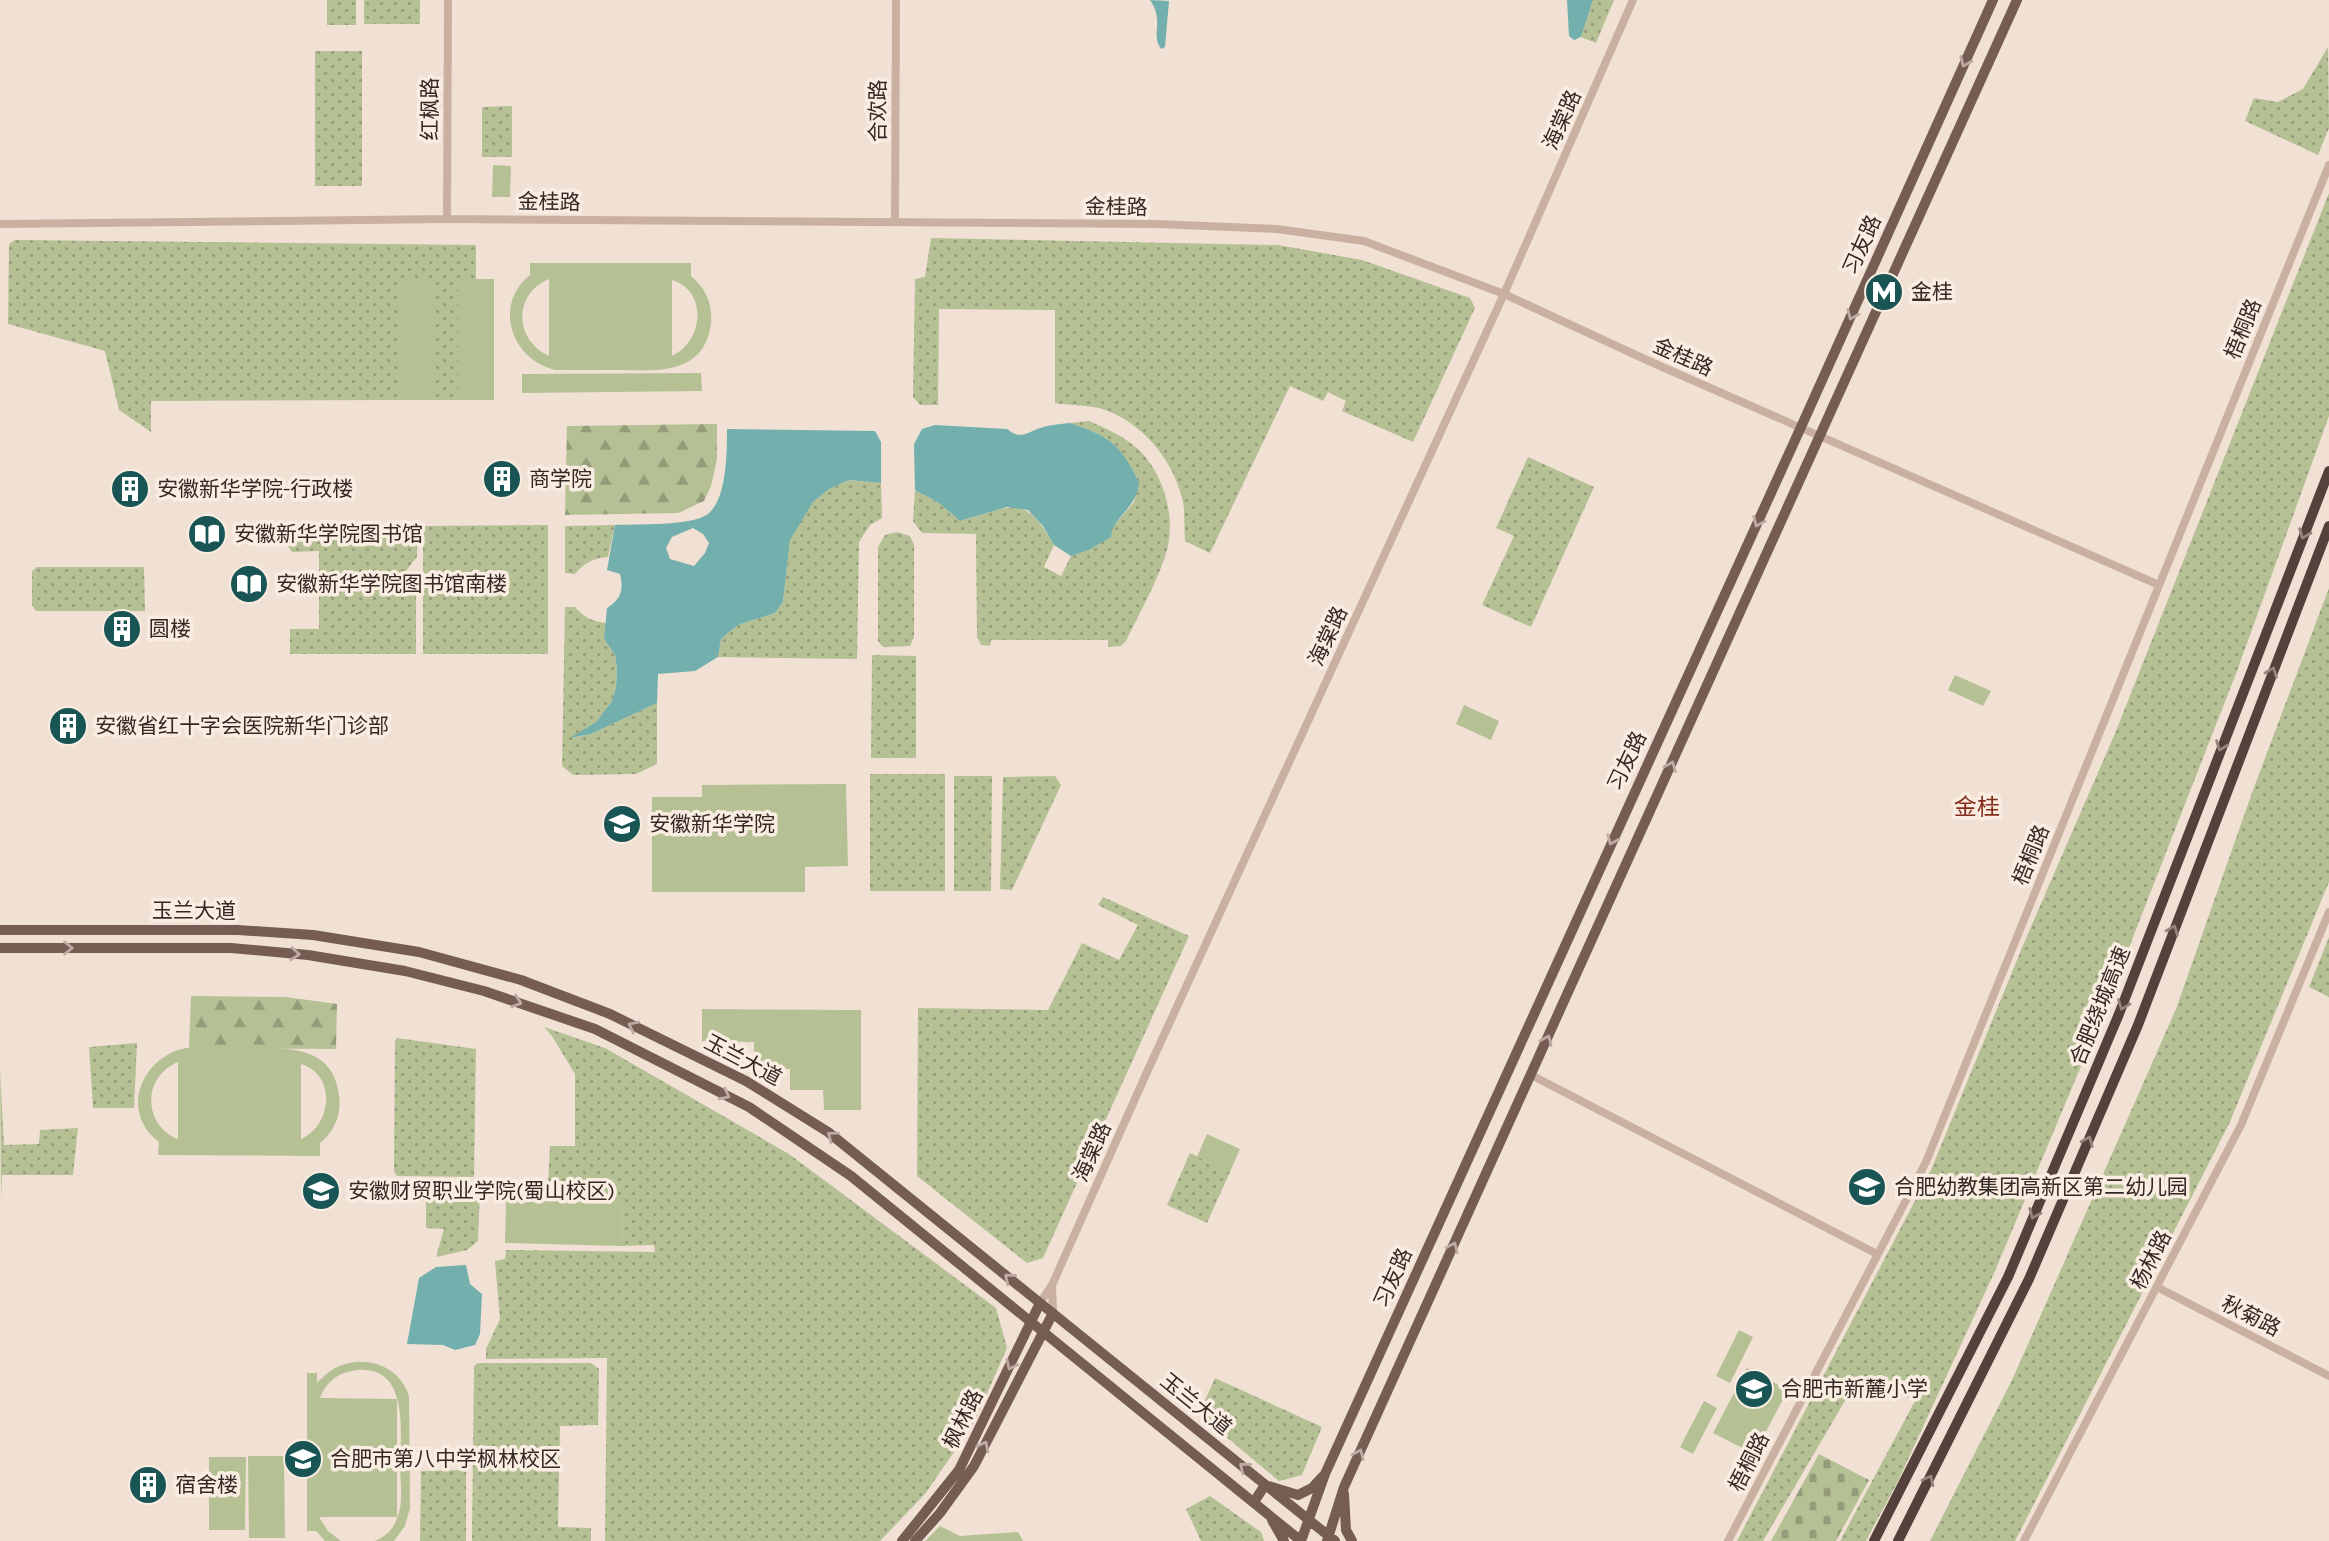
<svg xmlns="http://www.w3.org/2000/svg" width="2329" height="1541" font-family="Karla,'Noto Sans SC',sans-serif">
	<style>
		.grass { fill: url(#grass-dots) }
		.forest { fill: url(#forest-firs) }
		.cemetery { fill: url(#cemetery-stones) }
		.green { fill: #b5c095; fill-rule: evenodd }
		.water { fill: #73afac; fill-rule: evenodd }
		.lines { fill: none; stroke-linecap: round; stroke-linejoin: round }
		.minor { stroke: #c9b0a1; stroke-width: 8 }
		.major { stroke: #755d54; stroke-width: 10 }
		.highway { stroke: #54413b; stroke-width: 10 }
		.oneway { stroke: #beaca2 }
		.oneway2 { stroke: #96857d }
		.labels { text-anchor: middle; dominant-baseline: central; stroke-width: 7; stroke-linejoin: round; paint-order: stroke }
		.street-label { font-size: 21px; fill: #332824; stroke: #f9ece1 }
		.poi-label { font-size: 21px; fill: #332824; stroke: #f9ece1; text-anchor: start }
		.neighbourhood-label { font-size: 23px; fill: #842c1b; stroke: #f9ece1 }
	</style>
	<defs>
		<pattern id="grass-dots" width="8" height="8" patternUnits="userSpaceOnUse" patternTransform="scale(1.75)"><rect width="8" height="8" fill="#b5c095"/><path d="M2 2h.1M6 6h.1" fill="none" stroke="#949c79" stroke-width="1.8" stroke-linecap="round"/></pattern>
		<pattern id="forest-firs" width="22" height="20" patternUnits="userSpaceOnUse" patternTransform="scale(1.75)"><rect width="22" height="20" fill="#b5c095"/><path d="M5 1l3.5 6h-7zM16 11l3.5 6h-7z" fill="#949c79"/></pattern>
		<pattern id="cemetery-stones" width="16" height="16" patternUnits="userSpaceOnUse" patternTransform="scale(1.75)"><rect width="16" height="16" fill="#b5c095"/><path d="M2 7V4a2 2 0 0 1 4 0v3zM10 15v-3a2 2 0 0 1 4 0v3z" fill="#949c79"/></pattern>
	</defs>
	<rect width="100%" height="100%" fill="#f1e1d5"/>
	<!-- grass -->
	<path class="grass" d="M327,0h29v25h-29z
		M364,0h56v24h-56z
		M1593,0h21l-18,43 -15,-6z
		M2328,47l1,81 -11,27 -73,-34 9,-23 24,4 25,-13z
		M315,51h47v135h-47z
		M512,106v51h-30v-50z
		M2329,193v223l-92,255 -134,343 -108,257 -97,210 -32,60h-26l75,-140 -55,-26 -97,166h-26l194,-371 93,-227 92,-212z
		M931,238l347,7 84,15 108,38 5,10 -62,134 -71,-31 4,-10 -18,-9 -5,9 -33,-15 -80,167 -25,-12c-1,-13 0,-27 -2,-39 -9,-42 -42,-82 -84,-94 -14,-3 -30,-3 -44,-5v-93l-116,-1 -1,96h-18l-7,-8 2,-118 10,-2z
		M15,240l461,5v34h-18v121h-23v-121l-35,-1 -1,122 -248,1v31l-32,-22 -14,-59 -97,-27 1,-80z
		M1089,421c18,8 37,16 51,30 26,26 37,72 25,106 -10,29 -26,57 -39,84l-5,5 -13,1v-7h-117l-1,6 -9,-1 -4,-8 -1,-103 -54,-1 -9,-12 2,-31 24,13 21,18c51,-13 63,-31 94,24l-10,22 17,9 10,-20 18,-6 21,-13 1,-8 23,-27 4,-19c-17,-39 -29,-47 -68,-60z
		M1528,457l66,30 -63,140 -49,-22 32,-69 -18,-8z
		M849,480l32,3 1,35 -12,7 -11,17 -2,117 -139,-2 3,-18 17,-14 37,-12 8,-11 7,-62 11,-20 12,-18 16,-13z
		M285,525l133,1 -1,31 -16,20 15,15v62h-126v-25h29v-78l-27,1 -8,-12z
		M548,525v129h-125v-128z
		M615,525l-7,32c-14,1 -23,5 -33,17l-10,-1v-47z
		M897,532l13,4 4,9v92l-4,9 -27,1 -5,-6v-94l7,-12z
		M37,567h107l1,44h-109l-4,-6v-34z
		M2329,588v294l-100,242 -214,417h-85l83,-163 163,-369 77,-219z
		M565,607h10c9,11 18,14 31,16l-2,16 11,16 2,14 -1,18 -4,14 -16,21 -24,16 19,-4 66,-31v61l-21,10 -63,1 -11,-9z
		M872,655l44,1v102h-45z
		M870,774h75v117h-75z
		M954,776h38l-1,115h-37z
		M1055,776l6,9 -49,105 -12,-1 3,-112z
		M1103,897l86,39 -146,322 -16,5 -110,-87 1,-168 130,2 34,-67 37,17 19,-35 -40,-20z
		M2329,937v60l-20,-10z
		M544,1027l61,21 184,106 207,154 11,40 -33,75 -49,71 -45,47h-275l2,-183 -121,1v-10l14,-30 -5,-58 10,-2 1,-9 149,2 -1,-7 -32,1 1,-43 -117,-2 1,-14 41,-1 2,-40h25v-72l-23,-38z
		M397,1038l79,11 -2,128 -77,-1 -3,-4 1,-130z
		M137,1043l-3,65h-41l-4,-61z
		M0,1069l4,76 35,-1 1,-14 38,-2 -5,47h-71l-1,24z
		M1190,1153l40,19 -23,51 -40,-18z
		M414,1188h66l-2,53 -11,9 -31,7 8,-28 -18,-1v-27h-13z
		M478,1363h113l8,6 -1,56 -38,1 -2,101 33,1v13h-119l2,-175z
		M1215,1378l107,49 -20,48 -23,6 -80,-67z
		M466,1470v71h-46l1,-70z
		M1210,1496l51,36 3,9h-63l-15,-32z"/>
	<!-- forest -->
	<path class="forest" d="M717,424v35l-6,27 -7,15 -26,12 -113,2 2,-89z
		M191,996l95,1 51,7 -1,45 -147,-1z"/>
	<!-- cemetery -->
	<path class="cemetery" d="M1819,1454l50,26 -33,61h-65z"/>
	<!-- green -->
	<path class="green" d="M493,165l18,1 -1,31h-18z
		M530,263h161v13c15,12 22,29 20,48 -7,50 -51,47 -90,46 -21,0 -43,0 -65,0 -44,-9 -64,-65 -26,-95zM549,279v77c-35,-16 -36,-62 0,-77zM672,280c36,11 32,61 0,76z
		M399,278h36v122h-36z
		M458,279h36v121h-36z
		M701,373l1,18 -180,2v-19z
		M1955,675l36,16 -8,15 -35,-16z
		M1464,705l35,16 -8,19 -35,-16z
		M846,784l2,82 -43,1v25h-153v-95h50v-12z
		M702,1009l159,1v100h-37l-1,-20h-33v-21h-36v-27l-52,-1z
		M186,1048c21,0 43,0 65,0 38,0 82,-2 88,47 3,19 -5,37 -19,48v13l-162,-1 1,-13c-40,-30 -18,-85 27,-94zM178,1062v77h-1c-34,-15 -35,-62 1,-77zM301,1064c36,11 31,61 0,75z
		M1207,1134l33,15 -10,23 -33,-15z
		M506,1201l117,2 -1,43 -117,-3z
		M1739,1330l14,7 -23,46 -14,-7z
		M355,1362c25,-2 46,10 54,34l1,112 -5,18 -11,15h-19c11,-5 18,-11 22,-23 7,-15 3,-37 3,-54 1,-35 9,-104 -49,-93 -15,3 -26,13 -31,27l77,1v118h-78l9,14 13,10h-16l-9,-10h-9v-158h10v10c11,-12 22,-19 38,-21z
		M1747,1368l41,22 -34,64 -41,-21z
		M1704,1401l13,7 -24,46 -13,-7z
		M248,1456h36l1,82h-36z
		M209,1457h37l-1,73h-36z
		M940,1526l20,10 58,-4 5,9h-98z"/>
	<!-- water -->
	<path class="water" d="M1150,0l19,1 -4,46 -4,2c-11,-16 4,-27 -11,-49z
		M1567,0h26l-12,37 -7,3 -5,-4z
		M1070,423c39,13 51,21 69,60 -3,27 -27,34 -28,54l-22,13 -18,6 -17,-11 -11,-19 -15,-16 -21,-3 -47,14 -21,-18 -24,-13 -1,-46 8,-15 13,-4 72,4c14,11 19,4 33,-1 9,-3 20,-4 30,-5z
		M727,429l148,2 6,11v41l-32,-3 -20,9 -16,13 -23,38 -7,62 -8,11 -37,12 -17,14 -3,18 -23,14 -37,3 -1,29 -66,31 -21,4 26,-16 16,-21 4,-14 1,-18 -2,-14 -11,-16 3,-31c14,-9 17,-18 13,-34l-13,-4 8,-45c21,-1 77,1 93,-11 19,-15 19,-62 19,-85zM693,528l10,6 6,9 -4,10 -11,13 -24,-7 -4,-11 6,-11z
		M466,1265l4,19 12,10 -2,40 -5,11 -20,5 -12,-5 -36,-1 12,-66 17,-11z"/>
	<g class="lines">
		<!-- minor -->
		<path class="minor" d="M447,219l1,-219
			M895,222l1,-222
			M0,224l447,-5 710,5 120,5 87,12 140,53 147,68 508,223
			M1531,1075l346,179
			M1052,1285l1,28
			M2157,1287l172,89
			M1040,1303l12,-18 95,-213 357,-778 129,-294
			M1728,1541l198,-379 403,-997
			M2024,1541l217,-416 88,-213"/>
		<!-- major -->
		<path class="major" d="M0,930h238l75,5 106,17 102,28 89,34 136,67 82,51 507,409
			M0,948h231l77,7 97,16 79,20 111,38 154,78 102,69 450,365
			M1344,1494l2,36 6,11
			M1254,1502l11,-17 33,10 14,-7 10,-11
			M1272,1520l12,21
			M902,1541l57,-71 81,-167
			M915,1541l25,-28 34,-47 79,-153
			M1301,1541l24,-67 476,-1047 192,-427
			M1327,1541l17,-54 673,-1487"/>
		<!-- highway -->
		<path class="highway" d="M1874,1541l134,-264 111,-263 210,-543
			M1898,1541l131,-262 109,-254 191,-499"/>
	</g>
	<!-- one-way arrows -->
	<defs><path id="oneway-chevron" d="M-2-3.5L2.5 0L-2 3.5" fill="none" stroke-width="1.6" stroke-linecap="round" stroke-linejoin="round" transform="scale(1.75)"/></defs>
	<g class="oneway">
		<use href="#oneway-chevron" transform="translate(1965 62) rotate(114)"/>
		<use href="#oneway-chevron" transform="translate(1852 315) rotate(114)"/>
		<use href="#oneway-chevron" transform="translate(1758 522) rotate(114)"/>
		<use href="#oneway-chevron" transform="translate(1671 766) rotate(-66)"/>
		<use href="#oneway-chevron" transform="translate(1612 840) rotate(114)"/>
		<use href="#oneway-chevron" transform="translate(68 948)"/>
		<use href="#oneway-chevron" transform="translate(295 954) rotate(5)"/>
		<use href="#oneway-chevron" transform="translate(517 1002) rotate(19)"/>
		<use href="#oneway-chevron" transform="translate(633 1026) rotate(-154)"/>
		<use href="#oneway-chevron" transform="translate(1547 1040) rotate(-66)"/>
		<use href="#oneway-chevron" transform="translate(725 1095) rotate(27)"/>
		<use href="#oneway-chevron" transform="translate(832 1136) rotate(-143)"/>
		<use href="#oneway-chevron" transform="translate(1453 1247) rotate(-66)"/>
		<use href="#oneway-chevron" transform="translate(1009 1278) rotate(-141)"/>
		<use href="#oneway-chevron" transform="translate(1011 1365) rotate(115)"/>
		<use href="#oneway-chevron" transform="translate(984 1446) rotate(-63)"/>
		<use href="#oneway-chevron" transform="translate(1359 1454) rotate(-66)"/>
		<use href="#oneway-chevron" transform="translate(1244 1467) rotate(-141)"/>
	</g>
	<g class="oneway2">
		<use href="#oneway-chevron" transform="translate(2304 534) rotate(111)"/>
		<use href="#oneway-chevron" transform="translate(2272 672) rotate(-69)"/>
		<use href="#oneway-chevron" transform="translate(2221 746) rotate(111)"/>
		<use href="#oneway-chevron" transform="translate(2173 930) rotate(-69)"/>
		<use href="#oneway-chevron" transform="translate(2123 1005) rotate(111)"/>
		<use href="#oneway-chevron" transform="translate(2088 1141) rotate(-67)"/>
		<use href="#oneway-chevron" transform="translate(2034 1214) rotate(113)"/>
		<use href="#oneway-chevron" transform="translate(1929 1480) rotate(-63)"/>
	</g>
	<!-- icons -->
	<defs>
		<symbol id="metro-disc" viewBox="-11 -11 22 22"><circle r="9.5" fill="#195554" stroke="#f9ece1"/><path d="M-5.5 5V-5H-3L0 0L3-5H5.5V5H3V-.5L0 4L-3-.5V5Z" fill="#fff"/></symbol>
		<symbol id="building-disc" viewBox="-11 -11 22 22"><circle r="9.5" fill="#195554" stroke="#f9ece1"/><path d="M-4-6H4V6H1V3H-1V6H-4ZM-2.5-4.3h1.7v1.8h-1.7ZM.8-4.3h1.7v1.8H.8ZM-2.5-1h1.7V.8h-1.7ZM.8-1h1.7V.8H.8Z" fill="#fff"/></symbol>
		<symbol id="library-disc" viewBox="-11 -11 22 22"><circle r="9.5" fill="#195554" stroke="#f9ece1"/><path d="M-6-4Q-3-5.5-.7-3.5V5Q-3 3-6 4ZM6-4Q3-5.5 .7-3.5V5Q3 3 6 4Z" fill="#fff"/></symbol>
		<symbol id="university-disc" viewBox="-11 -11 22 22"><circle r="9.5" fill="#195554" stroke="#f9ece1"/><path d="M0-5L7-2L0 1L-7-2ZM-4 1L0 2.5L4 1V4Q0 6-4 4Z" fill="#fff"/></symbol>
		<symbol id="school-disc" viewBox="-11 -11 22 22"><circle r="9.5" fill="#195554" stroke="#f9ece1"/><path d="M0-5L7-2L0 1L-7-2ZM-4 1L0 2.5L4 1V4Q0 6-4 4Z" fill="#fff"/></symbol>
	</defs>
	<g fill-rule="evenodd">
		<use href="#metro-disc" x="1862" y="270" width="44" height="44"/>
		<use href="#building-disc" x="480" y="457" width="44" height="44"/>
		<use href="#building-disc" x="108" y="467" width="44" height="44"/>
		<use href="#library-disc" x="185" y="512" width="44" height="44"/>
		<use href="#library-disc" x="227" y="562" width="44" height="44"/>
		<use href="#building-disc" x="100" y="607" width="44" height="44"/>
		<use href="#building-disc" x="46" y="704" width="44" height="44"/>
		<use href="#university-disc" x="600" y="802" width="44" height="44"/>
		<use href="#school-disc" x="1845" y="1165" width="44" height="44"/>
		<use href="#university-disc" x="299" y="1169" width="44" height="44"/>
		<use href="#school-disc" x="1732" y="1367" width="44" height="44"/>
		<use href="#school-disc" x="281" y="1437" width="44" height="44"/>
		<use href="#building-disc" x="126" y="1463" width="44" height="44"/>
	</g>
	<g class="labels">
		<!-- street labels -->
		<g class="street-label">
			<text transform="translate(430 109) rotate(-90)">红枫路</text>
			<text transform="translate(878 111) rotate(-90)">合欢路</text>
			<text transform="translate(1562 120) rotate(-66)">海棠路</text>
			<text transform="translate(549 202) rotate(1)">金桂路</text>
			<text transform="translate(1116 207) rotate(1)">金桂路</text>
			<text transform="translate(1862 245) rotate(-66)">习友路</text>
			<text transform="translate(2243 329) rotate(-68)">梧桐路</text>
			<text transform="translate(1683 357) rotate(24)">金桂路</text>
			<text transform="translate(1328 636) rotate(-65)">海棠路</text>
			<text transform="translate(1627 761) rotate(-65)">习友路</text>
			<text transform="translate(2031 855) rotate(-68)">梧桐路</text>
			<text x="194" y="911">玉兰大道</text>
			<text transform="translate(2100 1006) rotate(-68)">合肥绕城高速</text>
			<text transform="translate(743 1060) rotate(28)">玉兰大道</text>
			<text transform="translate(1092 1152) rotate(-66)">海棠路</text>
			<text transform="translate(2151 1260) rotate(-63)">杨林路</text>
			<text transform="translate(1393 1278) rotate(-66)">习友路</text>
			<text transform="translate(2251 1316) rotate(27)">秋菊路</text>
			<text transform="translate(1196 1404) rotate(39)">玉兰大道</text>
			<text transform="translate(963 1419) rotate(-64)">枫林路</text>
			<text transform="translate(1749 1462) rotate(-63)">梧桐路</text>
		</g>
		<!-- poi labels -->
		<g class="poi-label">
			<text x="1911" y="292">金桂</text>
			<text x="529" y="479">商学院</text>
			<text x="157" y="489">安徽新华学院-行政楼</text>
			<text x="234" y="534">安徽新华学院图书馆</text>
			<text x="276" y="584">安徽新华学院图书馆南楼</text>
			<text x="149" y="629">圆楼</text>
			<text x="95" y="726">安徽省红十字会医院新华门诊部</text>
			<text x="649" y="824">安徽新华学院</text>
			<text x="1894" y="1187">合肥幼教集团高新区第二幼儿园</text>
			<text x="348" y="1191">安徽财贸职业学院(蜀山校区)</text>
			<text x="1781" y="1389">合肥市新麓小学</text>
			<text x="330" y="1459">合肥市第八中学枫林校区</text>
			<text x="175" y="1485">宿舍楼</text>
		</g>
		<!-- neighbourhood labels -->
		<g class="neighbourhood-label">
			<text x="1977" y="807">金桂</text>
		</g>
	</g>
</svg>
